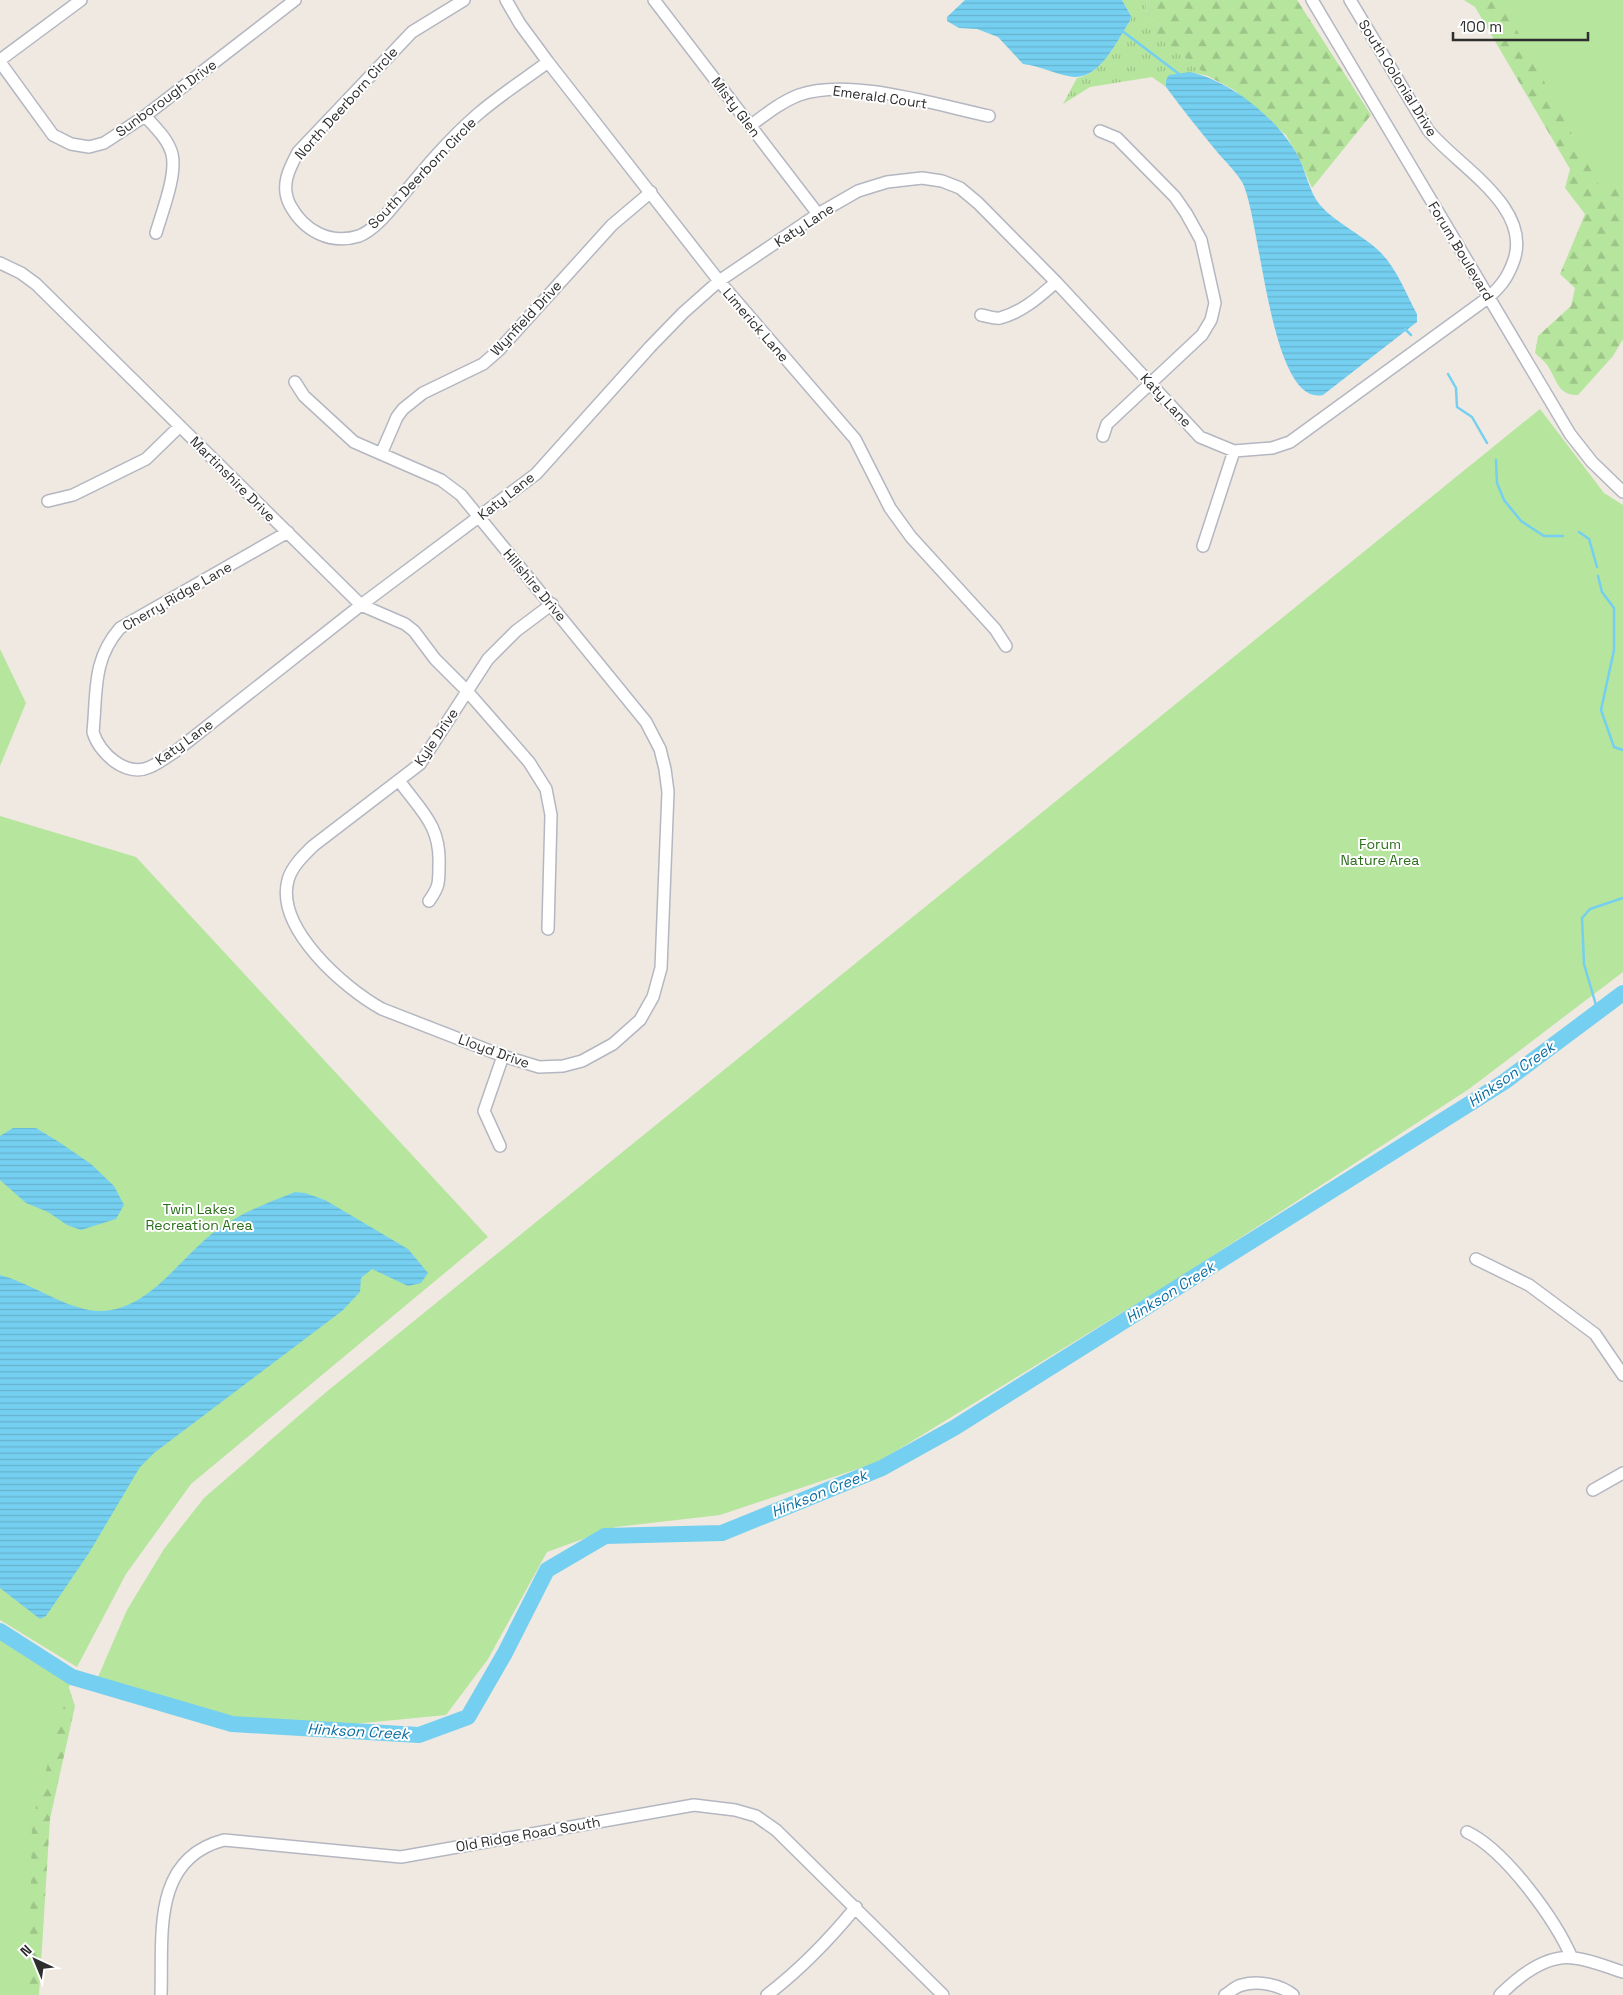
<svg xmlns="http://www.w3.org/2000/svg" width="1623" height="1995" font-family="'Space Grotesk',sans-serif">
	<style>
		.grass { fill: url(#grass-tufts) }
		.forest { fill: url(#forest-firs) }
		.park { fill: #b6e59e }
		.water { fill: url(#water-rules) }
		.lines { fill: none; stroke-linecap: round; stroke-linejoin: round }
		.stream { stroke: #75cff0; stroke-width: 2.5 }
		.river { stroke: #75cff0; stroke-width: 16 }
		.minor-casing { stroke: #b4b7c1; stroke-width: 14 }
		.minor { stroke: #fff; stroke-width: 11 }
		.labels { text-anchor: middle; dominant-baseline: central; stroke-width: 4; stroke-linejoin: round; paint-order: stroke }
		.street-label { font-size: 14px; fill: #2e2e2e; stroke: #fff }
		.park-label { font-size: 14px; fill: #2c6e1b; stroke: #fff }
		.water-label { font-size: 15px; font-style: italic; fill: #0d6fa3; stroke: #fff }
	</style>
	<defs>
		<pattern id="grass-tufts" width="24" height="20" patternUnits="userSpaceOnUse" patternTransform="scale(1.25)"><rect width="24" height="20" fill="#b6e59e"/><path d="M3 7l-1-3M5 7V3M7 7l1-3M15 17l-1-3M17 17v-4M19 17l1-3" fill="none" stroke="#9dc588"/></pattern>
		<pattern id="forest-firs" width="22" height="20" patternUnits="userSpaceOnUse" patternTransform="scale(1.25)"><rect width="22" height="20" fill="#b6e59e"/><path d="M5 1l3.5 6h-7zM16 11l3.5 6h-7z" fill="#9dc588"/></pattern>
		<pattern id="water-rules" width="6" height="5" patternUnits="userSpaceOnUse" patternTransform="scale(1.25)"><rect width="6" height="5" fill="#75cff0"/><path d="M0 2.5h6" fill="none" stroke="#66b2ce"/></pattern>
	</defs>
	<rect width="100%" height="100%" fill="#efe9e1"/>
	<!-- grass -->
	<path class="grass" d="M1122,0h24l1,14 10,9 -1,11 52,42 -18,-4 -24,8v7l-14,-10 -62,10 -27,17 14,-26c25,-4 40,-37 53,-57l1,-5z"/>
	<!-- forest -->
	<path class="forest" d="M1146,0h151l74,115 -59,73 -13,-30 -13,-23 -52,-45 -26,-14 -53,-42 2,-11 -10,-9z
		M1464,0h159v339l-10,17 -35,39c-20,0 -20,-13 -29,-27 -3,-6 -9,-10 -14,-15l3,-17 33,-30 4,-18 -15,-14 25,-60 -20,-26 5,-19 -95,-162z
		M0,1648l67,34 8,24 -25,113 -11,176h-39z"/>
	<!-- park -->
	<path class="park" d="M1501,0h122v185l-22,4z
		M1540,409l64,84 19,12v467l-154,117 -289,188 -302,185 -158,53 -104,12 -69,25 -59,107 -42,56 -103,10 -124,-5 -121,-43 29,-67 37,-61 40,-51 121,-105z
		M0,649l26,54 -26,63z
		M0,816l136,41 352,380 -297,247 -65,90 -49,93 -77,-47z
		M0,1632l72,45 -40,144 -3,174h-29z"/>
	<!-- water -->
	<path class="water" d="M965,0h157l9,16 -1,5c-14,21 -32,63 -62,55 -15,-3 -28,-10 -45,-12l-25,-27 -21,-8 -18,-1 -12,-7v-4z
		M1190,72c41,9 88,47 108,84 8,15 11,36 22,49 16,18 39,28 57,44 19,17 28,43 40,65v8l-94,73c-54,12 -62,-179 -81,-213 -6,-10 -16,-20 -24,-29 -18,-22 -35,-43 -52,-66v-7l3,-5z
		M13,1128h23l23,14 32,22 23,22 10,19 -8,14 -35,11 -14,-5 -19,-13 -22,-9 -26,-23v-44z
		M295,1192l10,1 20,7 83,49 20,24 -7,10 -13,3 -36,-17 -11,9 -1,14 -18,19 -188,142 -14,14 -51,86 -43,63 -6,3 -40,-31v-313c30,8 58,29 89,35 56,9 89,-52 128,-80 24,-17 50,-27 78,-38z"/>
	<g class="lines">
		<!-- stream -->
		<path class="stream" d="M1121,30l58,44
			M1405,329l6,6
			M1448,374l8,14 1,19 15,10 15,26
			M1496,460l1,23 7,17 17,21 23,15h19
			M1579,532l10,7 8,28
			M1598,576l4,16 12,16v42l-13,60 13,37 9,3
			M1598,1012l-14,-48 -2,-46 8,-9 33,-11"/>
		<!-- river -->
		<path class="river" d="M0,1631l72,46 160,47 187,11 49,-18 37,-64 42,-83 58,-34 117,-3 160,-65 72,-40 550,-346 119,-89"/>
		<defs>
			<path id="minor" d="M464,0l-52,32 -114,120c-9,17 -18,34 -8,53 14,26 40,40 69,31 16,-6 31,-26 42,-39 24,-29 48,-58 77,-83 22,-19 47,-35 70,-52
				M506,0l14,24 28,38 171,219 136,158 35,69 21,29 84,92 11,17
				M654,0l164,214
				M1312,0l258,434 22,28 31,30
				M0,60l81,-60
				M0,62l53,73 18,9 18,3 15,-4 41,-27 150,-116
				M145,116c10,11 23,23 27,38 5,21 -10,58 -16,79
				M750,126c16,-12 31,-24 49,-31 50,-18 138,10 190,21
				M1100,131l17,7 58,59 11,16 15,27 14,63 -4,17 -9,15 -95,89 -4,12
				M0,263l21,10 15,11 325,321 44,19 9,7 21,28 32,32 62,71 17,27 5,26 -3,114
				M981,315c6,1 14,4 19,3 23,-6 40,-22 56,-36
				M295,382l9,14 50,46 87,38 20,15 185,227 14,27 5,20 3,23 -7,176 -8,29 -13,23 -27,24 -31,17 -19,5 -24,1 -36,-11 -121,-47c-38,-21 -107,-81 -94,-129 4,-14 16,-25 25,-34l107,-82 68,-105 28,-28 36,-27
				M381,454l16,-37 6,-8 20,-16 60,-29 16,-14 113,-125 39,-33
				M48,501l25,-6 73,-36 34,-33
				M288,532l-168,96c-28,32 -23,64 -27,104 6,21 33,46 57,35 9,-4 18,-11 26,-16l185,-146 175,-131 114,-127 33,-34 36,-32 99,-67 40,-23 29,-9 35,-4 20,3 18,7 18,15 78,79 144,155 34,14 38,-3 18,-6 199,-145c13,-12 19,-20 25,-37 18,-54 -58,-95 -86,-130l-78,-130
				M1203,546l31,-95
				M400,782c22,30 41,44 39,84 0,17 0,21 -10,35
				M500,1146l-16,-35 19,-55
				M1476,1259l53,26 66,49 28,41
				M1593,1490l30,-17
				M1467,1832c38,18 88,87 105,126
				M161,1995c2,-59 -10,-136 63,-155l177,17 293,-52 41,5 21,6 20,14 167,165
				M767,1995c34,-26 62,-55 89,-88
				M1225,1995c5,-3 11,-9 17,-10 16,-5 39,0 51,10
				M1500,1995c18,-18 46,-41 74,-37 17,2 33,9 49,14"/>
		</defs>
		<!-- minor casing -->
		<use href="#minor" class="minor-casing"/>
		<!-- minor -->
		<use href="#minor" class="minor"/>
	</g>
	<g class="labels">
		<!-- street labels -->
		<g class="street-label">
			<text transform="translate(1398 78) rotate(58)">South Colonial Drive</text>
			<text transform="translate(880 97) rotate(8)">Emerald Court</text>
			<text transform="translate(166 98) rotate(-36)">Sunborough Drive</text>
			<text transform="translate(346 103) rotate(-48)">North Deerborn Circle</text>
			<text transform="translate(736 107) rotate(53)">Misty Glen</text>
			<text transform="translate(422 173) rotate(-46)">South Deerborn Circle</text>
			<text transform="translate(804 225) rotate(-33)">Katy Lane</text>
			<text transform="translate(1461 251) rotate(59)">Forum Boulevard</text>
			<text transform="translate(526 318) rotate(-47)">Wynfield Drive</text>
			<text transform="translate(756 325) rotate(49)">Limerick Lane</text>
			<text transform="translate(1166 400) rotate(47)">Katy Lane</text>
			<text transform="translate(233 479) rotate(45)">Martinshire Drive</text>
			<text transform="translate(506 496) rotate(-38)">Katy Lane</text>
			<text transform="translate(535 585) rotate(50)">Hillshire Drive</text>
			<text transform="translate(177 596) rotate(-30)">Cherry Ridge Lane</text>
			<text transform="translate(436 737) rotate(-56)">Kyle Drive</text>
			<text transform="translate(184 742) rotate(-36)">Katy Lane</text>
			<text transform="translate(494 1051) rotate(20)">Lloyd Drive</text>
			<text transform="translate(528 1834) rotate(-10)">Old Ridge Road South</text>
		</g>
		<!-- park labels -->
		<g class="park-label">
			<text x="1380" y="844">Forum<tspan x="1380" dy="16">Nature Area</tspan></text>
			<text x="199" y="1209">Twin Lakes<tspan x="199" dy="16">Recreation Area</tspan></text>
		</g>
		<!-- water labels -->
		<g class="water-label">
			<text transform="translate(1511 1074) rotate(-35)">Hinkson Creek</text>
			<text transform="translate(1170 1292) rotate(-32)">Hinkson Creek</text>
			<text transform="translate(819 1493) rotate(-22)">Hinkson Creek</text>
			<text transform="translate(358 1731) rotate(3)">Hinkson Creek</text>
		</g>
	</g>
	<!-- north arrow -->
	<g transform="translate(35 1960) rotate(316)" stroke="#ffffff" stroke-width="4" paint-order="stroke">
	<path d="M0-4L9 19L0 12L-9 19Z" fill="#2e2e2e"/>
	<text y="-8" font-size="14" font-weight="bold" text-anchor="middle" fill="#2e2e2e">N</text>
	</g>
	<!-- scale -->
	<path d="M1453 32v8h135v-8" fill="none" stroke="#2e2e2e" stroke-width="2.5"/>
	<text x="1460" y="32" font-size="15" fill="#2e2e2e" stroke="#ffffff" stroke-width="4" paint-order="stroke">100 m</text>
</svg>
